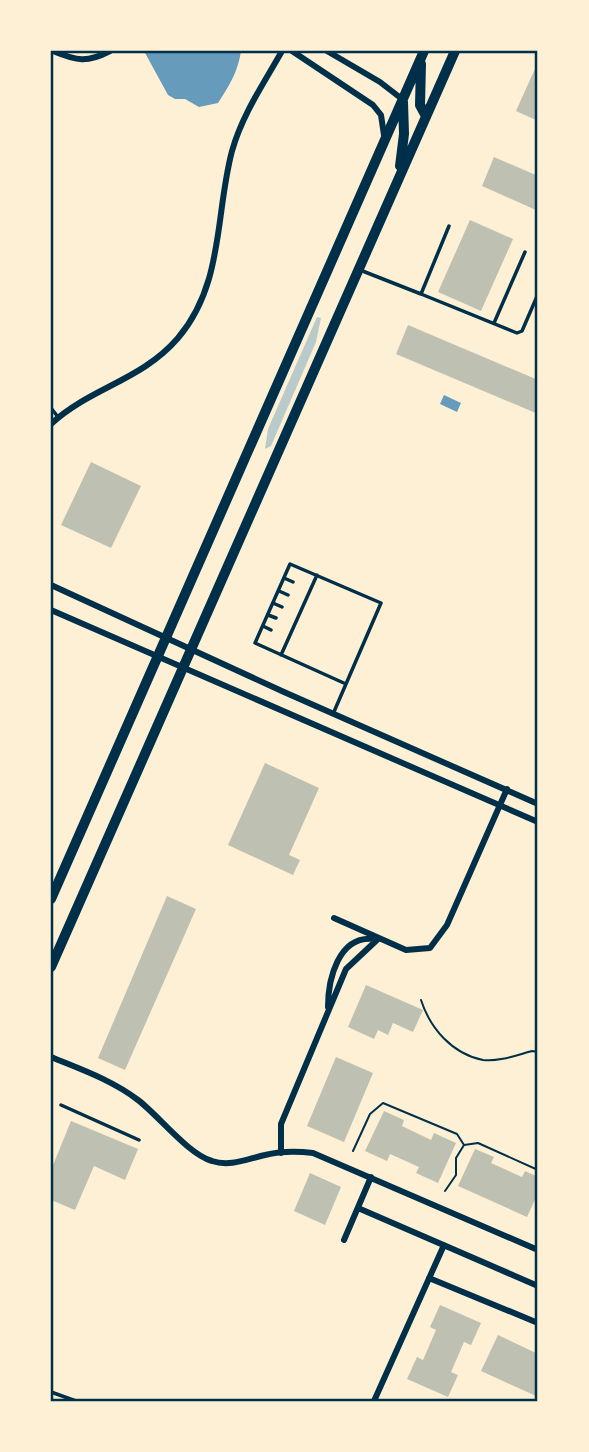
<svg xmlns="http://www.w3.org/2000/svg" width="589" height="1452" font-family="'Space Grotesk',sans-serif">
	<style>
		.green { fill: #b9caca }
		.water { fill: #669bbc }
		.building { fill: #bec0b2 }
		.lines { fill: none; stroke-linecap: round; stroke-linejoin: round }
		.path { stroke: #003049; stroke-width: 2 }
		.service { stroke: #003049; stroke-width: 3.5 }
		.minor { stroke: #003049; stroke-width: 6 }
		.trunk { stroke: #003049; stroke-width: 10 }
		.neatline { fill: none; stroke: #003049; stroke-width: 2.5 }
	</style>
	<rect width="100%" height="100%" fill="#fdf0d5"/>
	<!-- green -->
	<path class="green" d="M317,317l4,1 -5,24 -45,104 -6,3 3,-20z"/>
	<!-- water -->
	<path class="water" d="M144,51h97c-3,21 -12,35 -23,52l-19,4 -14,-8h-10l-7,-4z
		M444,395l17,8 -4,9 -17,-8z"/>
	<!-- building -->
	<path class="building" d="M538,62v59l-22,-10z
		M494,157l44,19v35l-56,-25z
		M470,220l43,19 -32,72 -43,-19z
		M408,325l130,55v34l-142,-60z
		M91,462l50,24 -30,62 -50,-23z
		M265,763l54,25 -30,67 11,5 -7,15 -65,-30z
		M167,896l29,13 -71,161 -27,-12z
		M366,985l57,25 -10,22 -20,-9 -5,12 -10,-5 -4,9 -26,-12z
		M336,1057l37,16 -29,69 -37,-16z
		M384,1111l20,9 -2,6 29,14 3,-7 22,10 -18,40 -22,-10 3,-6 -29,-13 -3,7 -22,-10z
		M71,1121l67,28 -13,31 -31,-14 -19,44 -24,-10v-30z
		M475,1149l19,8 -3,6 31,14 3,-6 13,6v16l-11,24 -69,-31z
		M310,1173l31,14 -16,38 -31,-14z
		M440,1305l41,18 -10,22 -7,-3 -13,30 7,3 -10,22 -41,-18 10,-22 6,3 13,-30 -6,-3z
		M498,1335l40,19v43l-57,-26z"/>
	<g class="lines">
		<!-- path -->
		<path class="path" d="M421,1000c9,28 31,54 62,60 16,2 34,-5 49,-9l6,1
			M353,1151l17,-37 13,-11 74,31 7,11 14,-2 60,27
			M445,1191l11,-16v-17l8,-13
			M537,1231l1,-3"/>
		<!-- service -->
		<path class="service" d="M360,270l61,24 28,-68
			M421,294l96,39 5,-2 16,-37
			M494,323l31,-71
			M51,408l7,9
			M284,578l9,4
			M279,591l9,4
			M273,603l9,4
			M268,615l8,3
			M263,626l8,4
			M281,655l36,-80
			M333,714l48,-111 -91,-39 -35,79 91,41
			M61,1105l78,35
			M51,1392l25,9"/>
		<!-- minor -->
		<path class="minor" d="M53,51c24,10 34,12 57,0
			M292,51l81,54 8,10 3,20
			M327,51l53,31 22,17
			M51,424c40,-37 90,-43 127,-86 46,-54 37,-123 54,-187 10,-36 32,-68 50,-100
			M51,585l233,107 254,112
			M51,610l487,212
			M334,918l72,32 24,-2 17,-23 60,-136
			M328,1007c0,-27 10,-72 46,-68
			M51,1057c29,12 61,23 87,43 21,16 50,54 74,61 18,6 35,-2 53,-6 16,-4 32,-4 48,-2l225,97
			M281,1153v-29l65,-155 32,-30
			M358,1208l180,78
			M344,1240l27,-63
			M429,1278l109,45
			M374,1401l70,-156"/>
		<!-- trunk -->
		<path class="trunk" d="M421,64l-1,41 6,11
			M400,166l4,-32 -1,-32
			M51,899l373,-848
			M51,967l404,-916"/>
	</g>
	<!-- border -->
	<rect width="589" height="1452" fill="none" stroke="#fdf0d5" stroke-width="105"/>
	<rect x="52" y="52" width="484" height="1348" class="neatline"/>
</svg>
